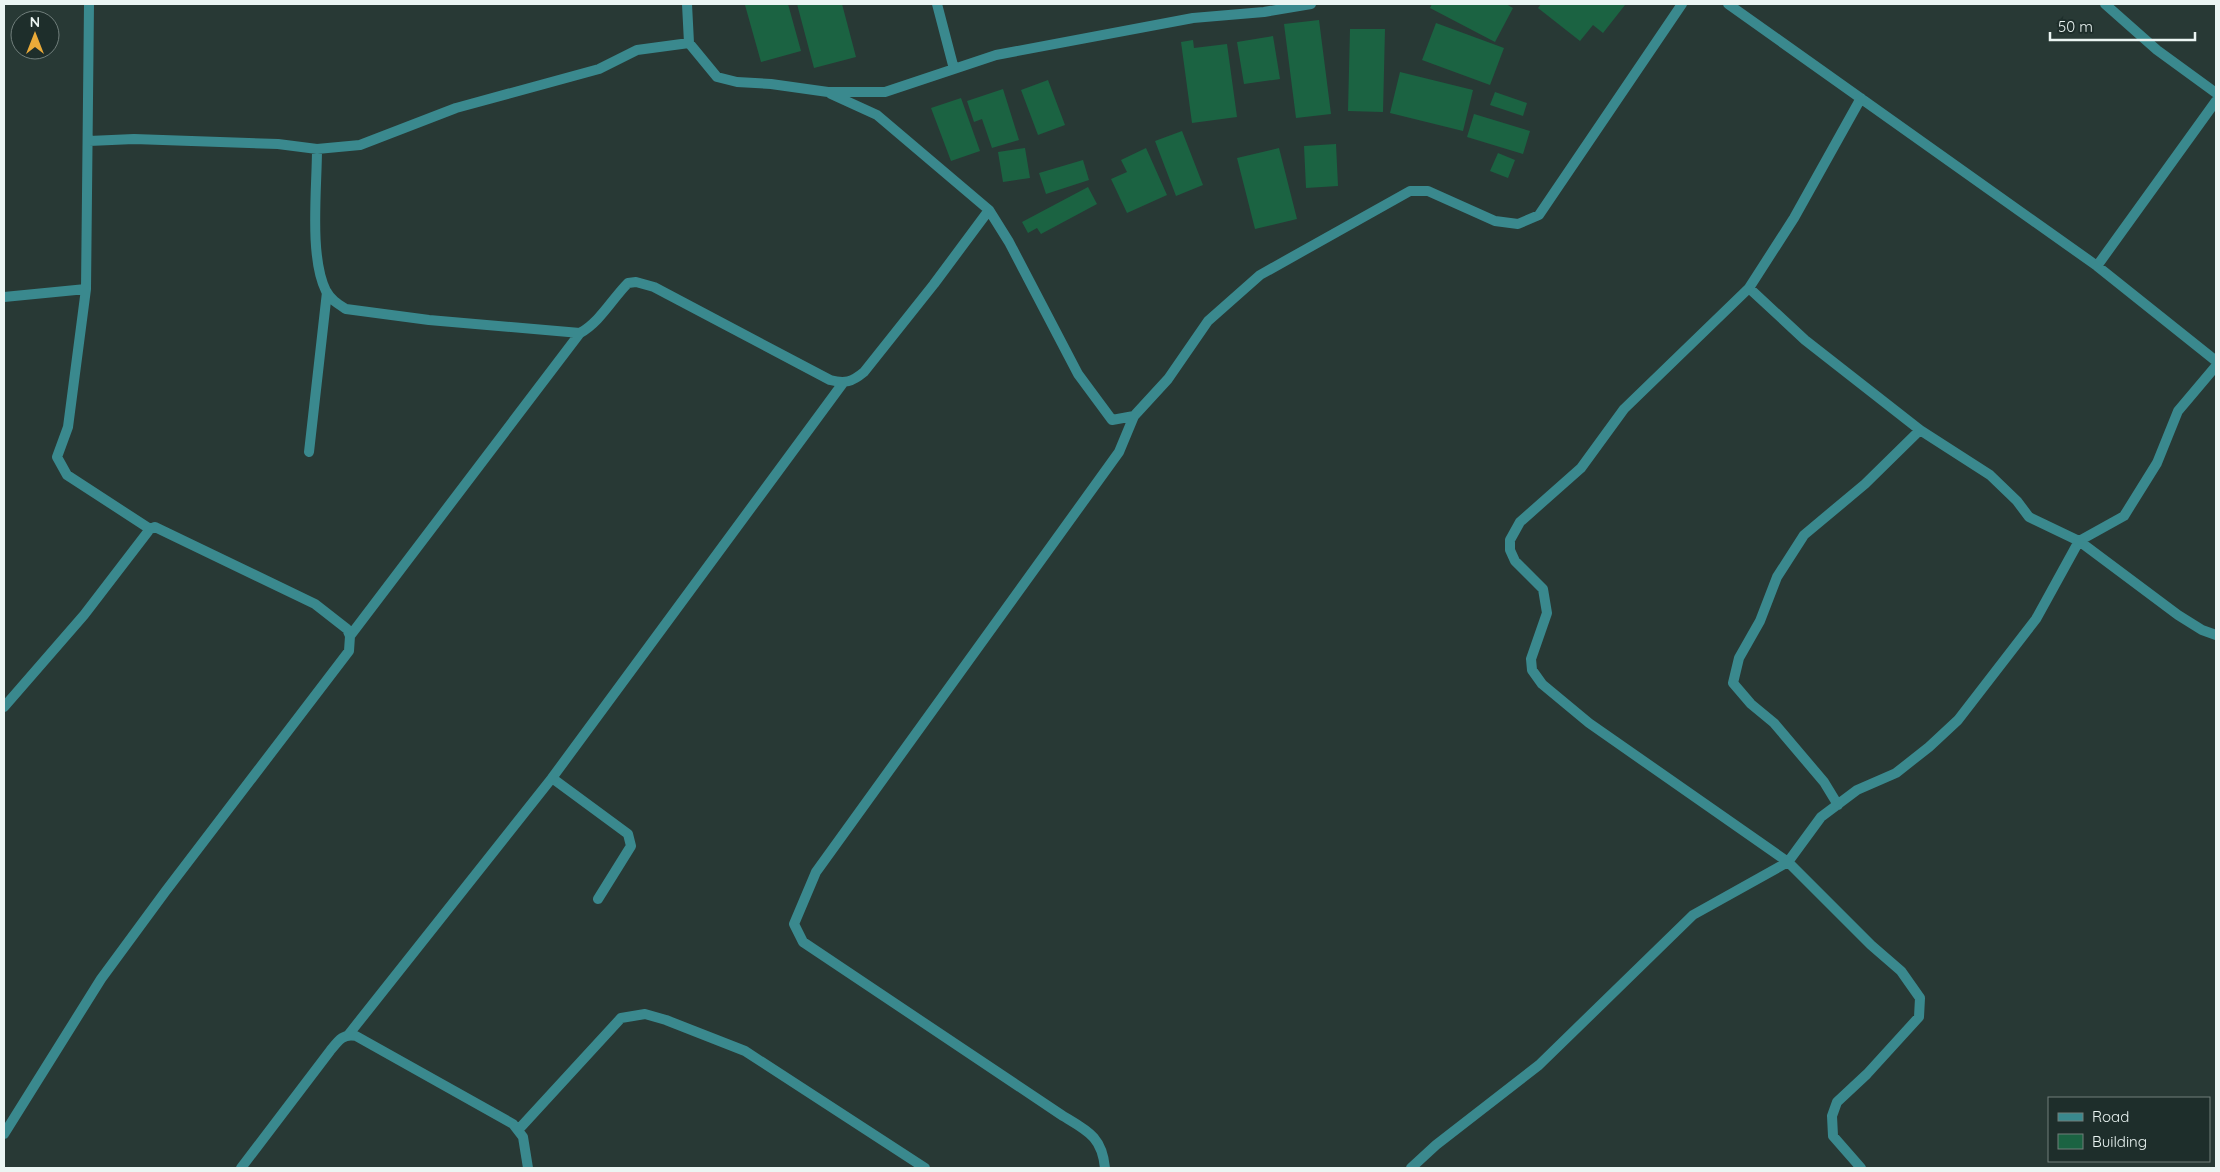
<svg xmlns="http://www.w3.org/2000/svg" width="2220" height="1172" font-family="Quicksand,sans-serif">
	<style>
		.building { fill: #1b6342 }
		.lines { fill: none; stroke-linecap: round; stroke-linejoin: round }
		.street { stroke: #3a898e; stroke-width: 10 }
	</style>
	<rect width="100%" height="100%" fill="#283935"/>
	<!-- building -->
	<path class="building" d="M751,4h37l13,47 -40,11 -16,-57z
		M797,4h45l14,53 -42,11z
		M1432,4h74l7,4 -18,34 -65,-34z
		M1541,4h83l1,1 -22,28 -10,-8 -13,16 -42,-33z
		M1319,20l12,94 -35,4 -12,-94z
		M1436,23l68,25 -14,37 -68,-25z
		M1350,29h35l-2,83 -35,-1z
		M1273,36l7,43 -36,5 -7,-42z
		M1193,40l1,8 33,-4 10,73 -45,6 -11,-81z
		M1400,72l73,18 -10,41 -73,-18z
		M1048,80l17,45 -27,10 -17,-45z
		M1003,89l16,51 -27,8 -10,-29 -8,3 -7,-21z
		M1495,92l32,11 -4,13 -33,-11z
		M961,98l19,53 -29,10 -20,-53z
		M1474,114l56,17 -7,23 -56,-17z
		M1182,131l21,54 -27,11 -21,-55z
		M1336,144l2,42 -32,2 -2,-42z
		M1025,148l5,30 -27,4 -5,-30z
		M1146,148l21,47 -40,18 -16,-34 16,-7 -6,-12z
		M1279,148l18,71 -42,10 -18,-71z
		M1498,153l17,7 -7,18 -18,-7z
		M1083,160l6,20 -43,14 -7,-21z
		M1088,187l9,17 -56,30 -4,-6 -9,5 -6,-11z"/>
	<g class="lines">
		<!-- street -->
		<path class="street" d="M89,4l-3,285 -18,138 -11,30 10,18 83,54
			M687,4l2,39
			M937,4l17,65
			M1728,4l369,262 119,95
			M2105,4l52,46 59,43
			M831,94l46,21 112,95 20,32 69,132 34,46 22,-4 34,-37 40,-58 52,-46 150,-84h18l67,30 23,3 21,-9 143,-211
			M89,141l45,-2 144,5 39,5 43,-4 96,-37 143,-39 38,-19 52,-7 28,34 20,5 34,2 57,8h57l111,-37 197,-37 71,-6 47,-8
			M317,149c0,39 -8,108 9,142 5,9 12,13 20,18l83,11 151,13c20,-11 32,-34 48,-50l8,-1 18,5 176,93c15,4 22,2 34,-8l70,-88 55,-74
			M2097,266l119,-165
			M1749,288l56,52 115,90 70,45 27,26 12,16 50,24 99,74 24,15 14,5
			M4,297l82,-8
			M309,452l18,-160
			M350,636l230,-303
			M4,707l80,-92 66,-86 5,-2 160,77 32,25 3,7 -1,15 -184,241 -64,87 -97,155
			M552,778l76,56 3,12 -33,53
			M1838,805l-14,-23 -50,-59 -23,-19 -18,-21 6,-25 21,-37 17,-44 27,-42 61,-51 55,-54
			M349,1034l203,-256 291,-395
			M519,1129l102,-111 24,-4 21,6 79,31 180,117
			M241,1168l89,-117c8,-10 13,-18 26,-15l157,88 10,13 5,31
			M1105,1168c-3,-31 -17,-37 -42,-52l-260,-174 -9,-18 22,-52 303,-420 15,-36
			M1411,1168l25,-23 103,-80 154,-150 95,-53 33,-45 36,-27 39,-17 33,-26 29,-27 78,-101 43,-78 45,-25 33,-53 21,-52 38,-45
			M1861,1168l-28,-32 -1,-20 5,-14 30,-28 52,-57 1,-19 -19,-27 -30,-26 -83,-83 -199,-139 -47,-39 -10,-14 -1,-11 16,-46 -4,-24 -28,-28 -5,-11v-10l10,-18 61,-54 43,-59 125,-121 45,-70 67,-120"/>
	</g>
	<!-- border -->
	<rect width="2220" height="1172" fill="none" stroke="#ebf5f3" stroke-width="10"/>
	<!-- legend -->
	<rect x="2048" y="1097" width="162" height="65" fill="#1e2e2b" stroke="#707e7b"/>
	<rect x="2058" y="1113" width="25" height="8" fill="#3a898e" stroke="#707e7b"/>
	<text x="2092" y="1122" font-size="15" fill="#ebf5f3">Road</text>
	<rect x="2058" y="1134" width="25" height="15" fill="#1b6342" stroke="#707e7b"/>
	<text x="2092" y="1147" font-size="15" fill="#ebf5f3">Building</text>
	<!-- north arrow -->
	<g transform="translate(35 35)"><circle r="24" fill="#1e2e2b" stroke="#707e7b"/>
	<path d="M0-4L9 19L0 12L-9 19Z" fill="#eaaa39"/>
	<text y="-8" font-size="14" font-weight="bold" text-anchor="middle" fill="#ebf5f3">N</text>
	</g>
	<!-- scale -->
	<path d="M2050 32v8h145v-8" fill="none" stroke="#ebf5f3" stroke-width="2.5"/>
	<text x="2058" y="32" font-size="15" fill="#ebf5f3" stroke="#1e2e2b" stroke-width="4" paint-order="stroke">50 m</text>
</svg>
